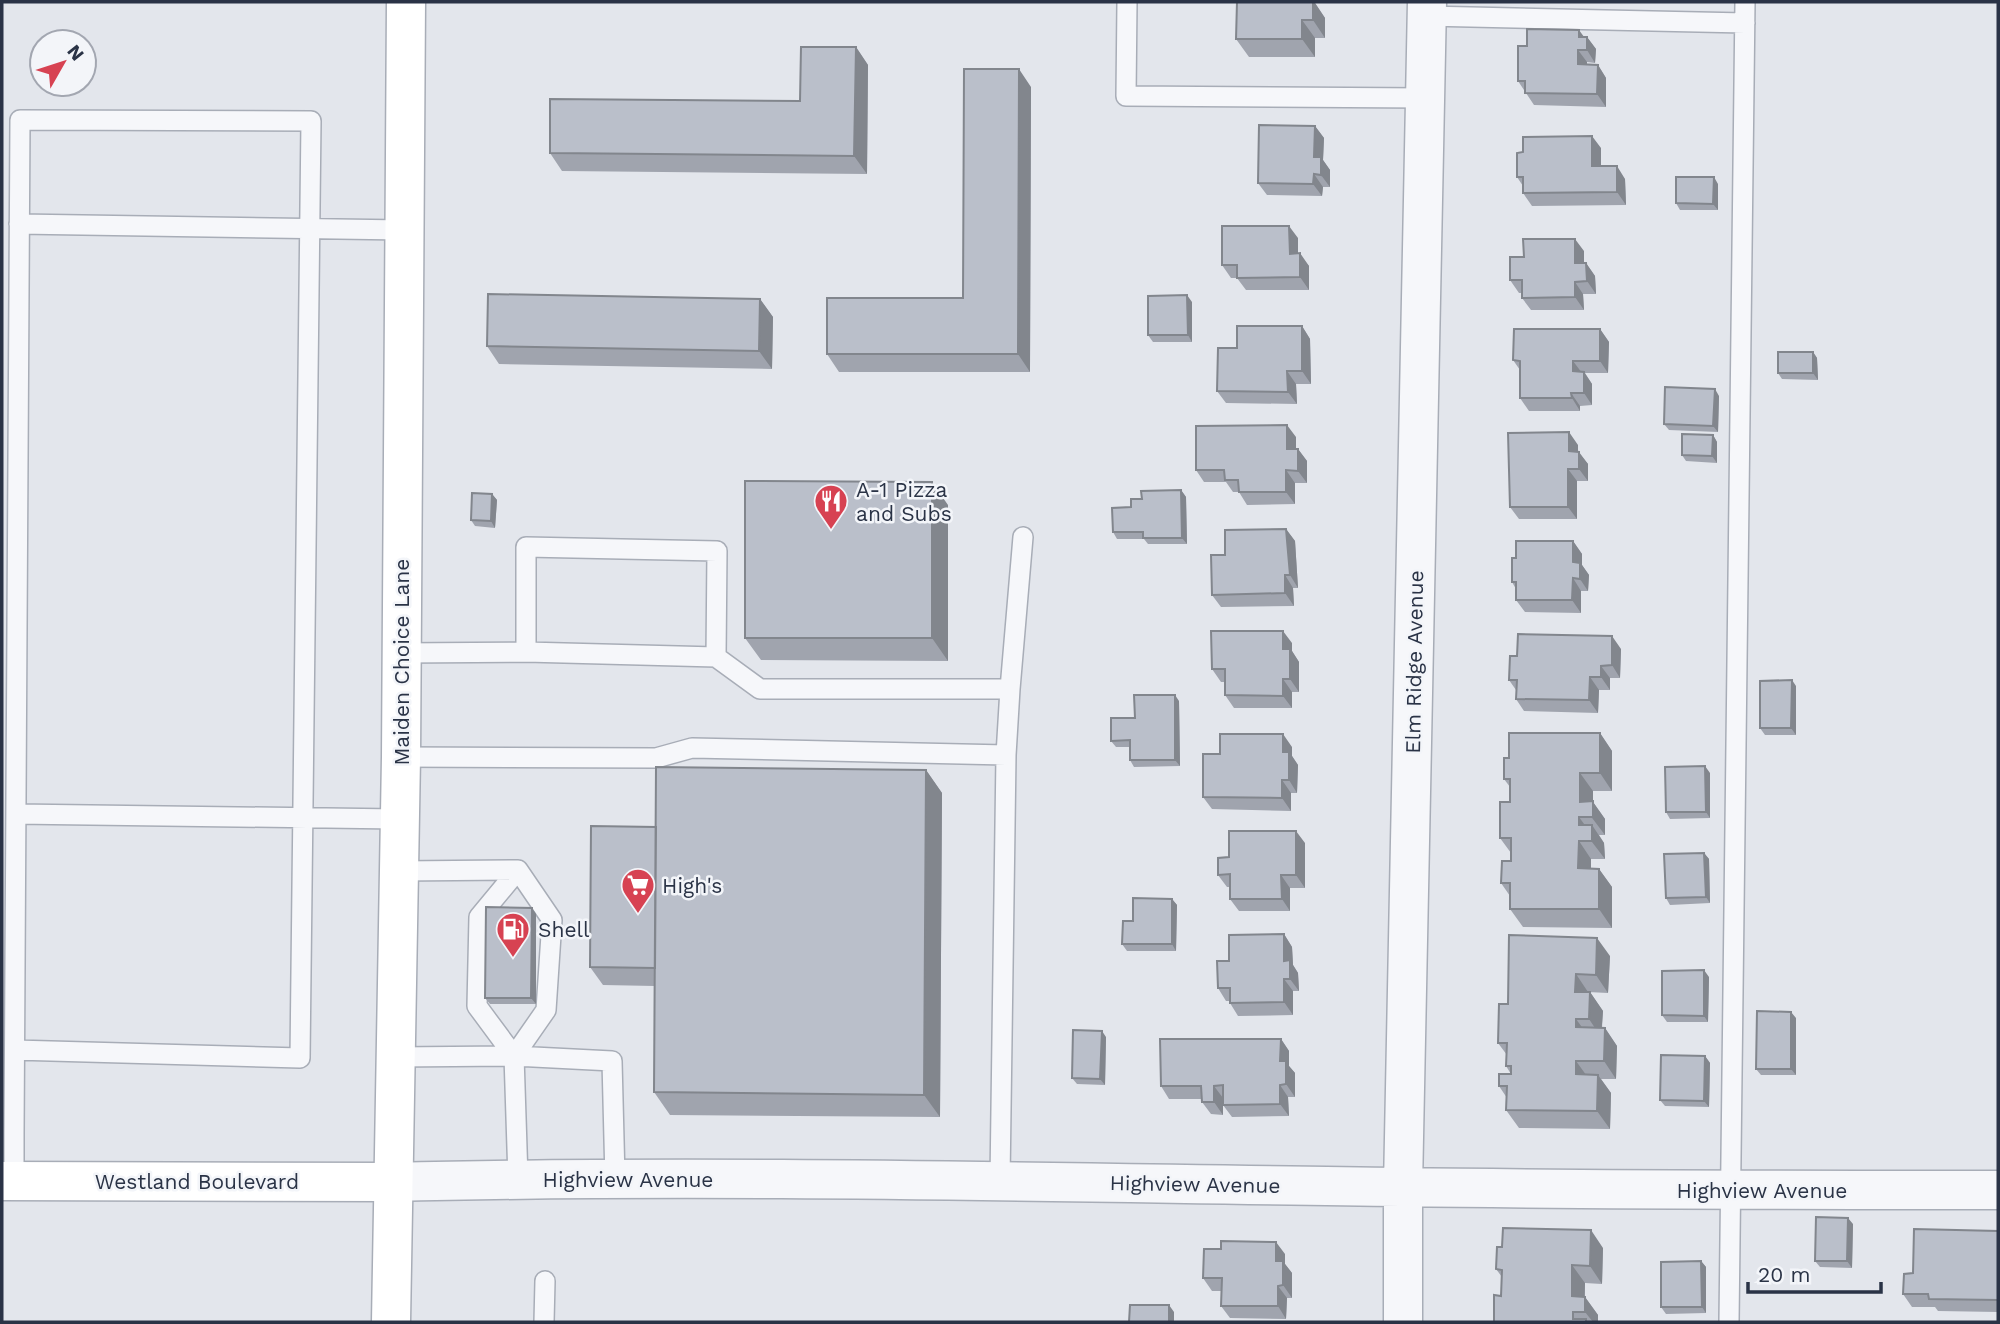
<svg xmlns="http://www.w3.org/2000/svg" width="2000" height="1324" font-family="'Work Sans',sans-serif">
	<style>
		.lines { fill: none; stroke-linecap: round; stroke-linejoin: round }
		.lane-casing { stroke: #a8adb7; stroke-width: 22 }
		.street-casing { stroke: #a8adb7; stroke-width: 41 }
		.secondary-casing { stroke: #a8adb7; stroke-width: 41 }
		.lane { stroke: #f6f7fa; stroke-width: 19 }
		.street { stroke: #f6f7fa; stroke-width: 38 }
		.secondary { stroke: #fff; stroke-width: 38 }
		.wall { fill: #a0a4ae }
		.shaded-wall { fill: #82868d }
		.building { fill: #babfca; stroke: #82868d; stroke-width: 2 }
		.labels { text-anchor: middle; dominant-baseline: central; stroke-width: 5; stroke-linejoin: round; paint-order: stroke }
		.poi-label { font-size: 21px; fill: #2a3346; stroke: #f3f5f9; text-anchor: start }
		.street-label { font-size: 21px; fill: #2a3346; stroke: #f3f5f9 }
	</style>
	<rect width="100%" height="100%" fill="#e3e6ec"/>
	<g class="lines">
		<defs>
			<path id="lane" d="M1127,2l-1,94 299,2
				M1426,16l319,7
				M19,224l385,6
				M526,652v-105l191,4 -1,106
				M401,653l125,-1 190,5 44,32h250l-4,66 -6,425
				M1010,689l13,-152
				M401,757l255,1 36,-10 314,7
				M16,814l382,5
				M399,871l119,-1
				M514,1056l-37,-50 2,-89 39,-47
				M514,1056l32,-46 6,-90 -34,-50
				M395,1057l119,-1
				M518,1179l-4,-123 98,5 3,118
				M14,1181v-47l6,-1014 291,1 -11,937 -285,-8
				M544,1322l1,-41
				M1729,1322l16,-1320"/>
			<path id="street" d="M392,1182c336,-8 673,1 1009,5 199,3 398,3 597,3
				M1403,1322v-135l24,-1185"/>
			<path id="secondary" d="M2,1181l390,1
				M391,1322l10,-565 5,-755"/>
		</defs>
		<!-- lane casing -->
		<use href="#lane" class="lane-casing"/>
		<!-- street casing -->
		<use href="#street" class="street-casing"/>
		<!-- secondary casing -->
		<use href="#secondary" class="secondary-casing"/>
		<!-- lane -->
		<use href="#lane" class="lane"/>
		<!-- street -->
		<use href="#street" class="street"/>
		<!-- secondary -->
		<use href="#secondary" class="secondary"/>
	</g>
	<!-- wall -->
	<path class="wall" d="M813,2h55v1h-54z
		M1237,2h78v1l10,15v20h-10v19h-66l-13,-18z
		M1583,37h4l9,12 -1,14 -8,-1v3h11l8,13v29l-72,-2 -16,-24 9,-35z
		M856,47l12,18 -1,109 -305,-3 -12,-18 250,-52z
		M1031,87l-1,285h-191l-12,-18 136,-56z
		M1315,126l9,12 -1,22 7,10v17h-7l-1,9 -55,-1 -9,-12z
		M1601,148v18l24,13 1,26 -94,1 -9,-13v-7l-6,-9z
		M1718,184v26h-38l-4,-7z
		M1298,238v15l11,13v24h-63l-9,-12h-6l-9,-13z
		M1584,251v12h2l9,13 1,18h-13l1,16h-53l-9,-12v-5h-3l-9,-13z
		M760,299l13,18 -1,52 -273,-5 -12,-18z
		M1192,302v40h-39l-5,-7z
		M1302,326l8,13 1,45h-15l1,20 -71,-1 -9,-12 20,-43z
		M1600,329l9,13 -1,31h-23l7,11v21l-12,1v5h-51l-9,-13v-28l-7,-10z
		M1813,352l4,6 1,22 -36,-1 -4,-6z
		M1719,396l-1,36 -49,-2 -5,-6z
		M1713,435l4,7v21l-31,-2 -4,-6z
		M1296,437v12h2l9,12v22h-12v21l-48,1 -8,-13h-6l-7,-10h-22l-8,-12z
		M1578,445v7l10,12v17h-11v38h-58l-9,-12z
		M1181,490l5,7 1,47h-39l-4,-5h-27l-4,-7 18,-25 11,-8z
		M492,494l5,6 -2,28 -20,-2 -4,-6z
		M948,505v156l-187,-1 -16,-22z
		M1286,529l9,12 3,47h-5l1,18 -73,1 -9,-12 13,-40z
		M1573,541l9,13v11l7,10 -1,16h-7v22l-56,-1 -9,-12v-11l-4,-7 4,-24z
		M1292,643v8l7,11v30h-7v16h-58l-9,-13v-13h-4l-9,-13z
		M1621,649l-1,29h-10v12h-11l-1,23 -74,-2 -8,-12v-9l-7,-10z
		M1796,686v49h-31l-5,-7z
		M1179,701l1,65 -46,1 -4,-7v-13h-14l-5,-6 24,-23z
		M1600,733l12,18v40h-19v11l12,17v16h-6l5,8 1,16h-14v10h8l13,18v41l-89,-1 -13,-18v-13l-9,-13 10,-22v-8l-11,-15 10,-36v-15l-6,-8 5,-21z
		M1292,747v9l6,9 -1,28h-6v18l-79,-2 -9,-12 17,-43z
		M926,770l16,23 -2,324 -270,-2 -16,-23 1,-106 -52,-1 -13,-18 66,-140z
		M1710,773v45l-40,1 -4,-7z
		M1305,843v45h-15v23h-51l-9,-12v-12h-3l-9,-12 11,-18z
		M1704,853l5,6 1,44 -40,2 -4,-7z
		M1172,899l5,6 -1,46h-49l-5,-7 11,-23z
		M532,908l4,6v90h-46l-5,-6z
		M1284,934l8,13 1,18 5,8 1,18h-6v24l-55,1 -8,-13v-2h-4l-8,-13 11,-27z
		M1610,956l-2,37 -20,-1h2l13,19 -1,17h3l12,18 -1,33h-15l10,14 -1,36 -91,-1 -13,-18 1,-12 -8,-12 12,-12 -5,-8 1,-11 -9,-12 10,-39z
		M1709,977l-1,45h-41l-5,-7z
		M1796,1018v57h-35l-5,-6z
		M1106,1037l-1,48 -28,-1 -5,-6z
		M1281,1039l8,12v15l6,7v24h-7l1,19 -57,1 -9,-12v10l-12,-1 -9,-12v-3h-33l-8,-13z
		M1705,1056l5,7 -1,44 -44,-1 -5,-6z
		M1853,1224l-1,44 -32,-1 -5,-6z
		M1998,1231v81l-60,-1 -3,-4h-23l-9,-13 10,-21z
		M1603,1248l-1,36 -17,-1v14l13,18v7h-104l7,-26 1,-19 -6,-8z
		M1285,1254v10l7,9v25h-5l-1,21 -56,-1 -9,-12v-15h-9l-9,-13z
		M1701,1261l5,6v46l-40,1 -5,-7z"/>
	<!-- shaded-wall -->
	<path class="shaded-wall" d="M1304,2h11v1l10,15v20l-12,-18z
		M1302,20l13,18v19l-13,-18z
		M1579,30l8,11v-4l9,12 -1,14 -16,-26z
		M856,47l12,18 -1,109 -13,-18z
		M1578,50l9,12v15l-9,-13z
		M1598,65l8,13v29l-9,-13z
		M1019,69l12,18 -1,285 -12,-18z
		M1315,126l9,12 -1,22 7,10v17l-9,-12 -7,-18z
		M1592,136l9,12v31l-9,-13z
		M1617,166l8,13 1,26 -9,-13z
		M1314,174l9,13 -1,9 -9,-12z
		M1714,177l4,7v26l-5,-6z
		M1289,226l9,12v28l-8,-12z
		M1575,239l9,12v25l-9,-13z
		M1300,253l9,13v24l-9,-13z
		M1586,263l9,13 1,18 -9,-13z
		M1575,282l8,12 1,16 -9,-13z
		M1187,295l5,7v40l-4,-7z
		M760,299l13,18 -1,52 -13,-18z
		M1302,326l8,13 1,45 -9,-13z
		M1600,329l9,13 -1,31 -8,-12z
		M1813,352l4,6 1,22 -5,-7z
		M1573,361l9,12 -9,-2z
		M1287,371l9,13 1,20 -9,-12z
		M1584,372l8,12v21l-8,-12z
		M1715,389l4,7 -1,36 -5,-6z
		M1571,393l9,13v5l-8,-13z
		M1287,425l9,12v24l-9,-12z
		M1569,432l9,13v19l-9,-13z
		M1713,435l4,7v21l-5,-7z
		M1298,449l9,12v22l-9,-12z
		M1579,452l9,12v17l-9,-12z
		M1568,469l9,12v38l-9,-12z
		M1286,470l9,13v21l-9,-12z
		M932,482l16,23v156l-16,-23z
		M1181,490l5,7 1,47 -5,-6z
		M492,494l5,6 -2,28 -4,-7z
		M1286,529l9,12 3,47 -8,-13z
		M1573,541l9,13v11l7,10 -1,16 -8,-12 -7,-17z
		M1285,575l8,13 1,18 -9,-13z
		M1573,578l8,13v22l-9,-13z
		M1283,631l9,12v8l7,11v30l-9,-13 -7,-30z
		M1612,636l9,13 -1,29 -8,-13z
		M1601,666l9,12v12l-9,-13z
		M1590,677l9,13 -1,23 -9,-13z
		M1283,679l9,13v16l-9,-12z
		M1792,680l4,6v49l-5,-7z
		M1175,695l4,6 1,65 -5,-6z
		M1600,733l12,18v40l-12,-18z
		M1283,734l9,13v9l6,9 -1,28 -8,-13 -6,-28z
		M1705,766l5,7v45l-4,-6z
		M926,770l16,23 -2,324 -16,-22z
		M1580,773l13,18v11l12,17v16l-25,-33z
		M1282,780l9,13v18l-9,-13z
		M1579,817l13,18v-10l12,18 1,16 -26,-34z
		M1296,831l9,12v45l-9,-13z
		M1579,841l12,18v28l-13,-19z
		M1704,853l5,6 1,44 -4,-6z
		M1599,869l13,18v41l-13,-19z
		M1281,875l9,13v23l-8,-12z
		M1172,899l5,6 -1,46 -4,-7z
		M532,908l4,6v90l-5,-6z
		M1284,934l8,13 1,18 5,8 1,18 -9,-12 -6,-18z
		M1597,938l13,18 -2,37 -12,-18z
		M1704,970l5,7 -1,45 -4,-6z
		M1576,974l12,18v18l-13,-18z
		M1284,979l9,12v24l-9,-13z
		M1590,992l13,19 -2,26 -12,-18z
		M1791,1012l5,6v57l-5,-6z
		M1576,1019l13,18 -13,-10z
		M1605,1028l12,18 -1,33 -12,-18z
		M1102,1031l4,6 -1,48 -5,-6z
		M1281,1039l8,12v15l6,7v24l-9,-13 -6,-23z
		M1705,1056l5,7 -1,44 -5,-6z
		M1576,1061l13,18 -13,-5z
		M1598,1075l13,18 -1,36 -13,-18z
		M1280,1085l8,12 1,19 -9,-12z
		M1214,1086l9,12v17l-9,-13z
		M1848,1218l5,6 -1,44 -5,-7z
		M1591,1230l12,18 -1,36 -12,-18z
		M1276,1242l9,12v10l7,9v25l-9,-13 -7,-24z
		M1701,1261l5,6v46l-4,-6z
		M1572,1265l13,18 -1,29 -12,-16z
		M1278,1286l9,12 -1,21 -8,-13z
		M1585,1297l13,18v7h-5l-8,-10z
		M1169,1305l5,7v10h-5z"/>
	<!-- building -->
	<path class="building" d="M1237,2h76v18h-11v19h-66z
		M1527,29l52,1v7h8v13h-9v14l20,1 -1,29 -72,-1v-12h-7v-35h9z
		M801,47h55l-2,109 -304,-3v-54l250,2z
		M964,69h55l-1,285h-191v-56h136z
		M1259,125l56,1 -1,31h7v18l-7,-1 -1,10 -55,-1z
		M1592,136v30h25v26l-94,1v-16h-6v-24l6,-1v-15z
		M1676,177h38l-1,27 -37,-1z
		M1222,226h67l1,28 10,-1v24l-63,1v-13h-15z
		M1523,239h52v24h11l1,18 -12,1v15l-53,1v-18h-12v-23h14z
		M488,294l272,5 -1,52 -272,-5z
		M1187,295l1,40h-40v-39z
		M1237,326h65v45h-15l1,21 -71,-1 1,-43h19z
		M1514,329h86v32h-27v10l11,1v21h-13l1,5h-52v-37l-7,-1z
		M1778,352h35v21h-35z
		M1665,387l50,2 -2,37 -49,-2z
		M1287,425v24h11v22l-12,-1v22h-47l-1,-12h-13l-1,-10h-28v-44z
		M1569,432v19l10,1v17h-11v38h-58l-2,-74z
		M1682,434l31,1 -1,21 -30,-1z
		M745,481l187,1v156h-187z
		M1181,490l1,48h-39v-6h-30l-1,-24 19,-1v-8h11l-1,-8z
		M472,493l20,1 -1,27 -20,-1z
		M1286,529l4,46h-5v18l-73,2 -1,-40h14v-25z
		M1516,541h57v21l7,1v16l-7,-1 -1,22h-56v-18h-4v-24h4z
		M1211,631h72v18h7v30h-7v17l-58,-1v-26h-13z
		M1518,634l94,2v29l-11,1v11h-11l-1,23 -73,-1 1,-19h-8l1,-24h7z
		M1792,680l-1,48h-31v-47z
		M1134,695h41v65h-45v-20l-19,1v-23h24z
		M1509,733h91v40h-20v29l13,-1v16h-14v8h13v16h-13l-1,27 21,1v40h-89v-26h-9l1,-22h9v-23h-11v-36h10v-23h-6v-21h5z
		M1220,734h63v18h6v28h-7v18l-79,-1v-43h17z
		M1705,766l1,46h-40l-1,-45z
		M656,767l270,3 -2,325 -270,-3z
		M591,826l65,1 -1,141 -65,-1z
		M1229,831h67v44h-15l1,24h-52v-25l-12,1v-17l11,-1z
		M1704,853l2,44 -40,1 -2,-44z
		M1133,898l39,1v45h-50l1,-23h10z
		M486,907l46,1 -1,90h-46z
		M1284,934v27l6,-1v19h-6v23l-54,1v-15h-12l-1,-27h12v-26z
		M1509,935l88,3 -1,37 -20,-1 -1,18h15l-1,27h-13v8l29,1 -1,33h-28v13l22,1 -1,36 -91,-1 1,-24h-8v-12h12v-8h-5l1,-23h-9l1,-39h9z
		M1704,970v46l-42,-1v-44z
		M1757,1011l34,1v57h-35z
		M1073,1030l29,1 -2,48 -28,-1z
		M1160,1039h121l-1,22h6v23l-6,1v19l-57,1v-20l-9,1v16h-12l-1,-16h-40z
		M1661,1055l44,1 -1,45 -44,-1z
		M1816,1217l32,1 -1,43h-32z
		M1503,1228l88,2 -1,36 -18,-1v31l13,1v15h-12v7h13v3h-92v-27l7,1 1,-26 -6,-1 1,-22h5z
		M1914,1229l84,2v69l-69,-1 -1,-5h-25l1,-20 9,-1z
		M1221,1241l55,1v19h7v24l-5,1v20h-57l1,-28h-19l1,-29h17z
		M1701,1261l1,46h-41v-45z
		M1130,1305h39v17h-40z"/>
	<!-- icons -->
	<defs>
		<symbol id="restaurant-pin" viewBox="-11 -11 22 30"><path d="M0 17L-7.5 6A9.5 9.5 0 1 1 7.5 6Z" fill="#d74252" stroke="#f3f5f9"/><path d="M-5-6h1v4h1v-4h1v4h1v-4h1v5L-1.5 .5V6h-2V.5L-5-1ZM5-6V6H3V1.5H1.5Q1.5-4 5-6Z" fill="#fff"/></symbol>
		<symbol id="supermarket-pin" viewBox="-11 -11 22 30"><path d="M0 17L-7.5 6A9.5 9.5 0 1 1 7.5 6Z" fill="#d74252" stroke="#f3f5f9"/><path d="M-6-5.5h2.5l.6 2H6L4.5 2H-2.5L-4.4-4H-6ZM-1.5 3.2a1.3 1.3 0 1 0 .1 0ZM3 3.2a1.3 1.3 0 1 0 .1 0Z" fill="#fff"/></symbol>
		<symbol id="fuel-pin" viewBox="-11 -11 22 30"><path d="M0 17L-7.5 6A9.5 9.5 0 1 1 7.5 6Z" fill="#d74252" stroke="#f3f5f9"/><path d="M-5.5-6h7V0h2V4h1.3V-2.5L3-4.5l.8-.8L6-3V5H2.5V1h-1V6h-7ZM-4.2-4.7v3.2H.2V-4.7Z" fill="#fff"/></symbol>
	</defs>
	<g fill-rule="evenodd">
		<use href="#restaurant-pin" x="812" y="482" width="38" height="52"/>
		<use href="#supermarket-pin" x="619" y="866" width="38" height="52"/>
		<use href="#fuel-pin" x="494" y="910" width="38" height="52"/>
	</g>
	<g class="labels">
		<!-- poi labels -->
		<g class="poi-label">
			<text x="856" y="489">A-1 Pizza<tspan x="856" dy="24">and Subs</tspan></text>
			<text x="662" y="885">High's</text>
			<text x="538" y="929">Shell</text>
		</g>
		<!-- street labels -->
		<g class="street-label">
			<text transform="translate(401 662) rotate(-90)">Maiden Choice Lane</text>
			<text transform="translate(1414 662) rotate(-89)">Elm Ridge Avenue</text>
			<text x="628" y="1179">Highview Avenue</text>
			<text x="197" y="1181">Westland Boulevard</text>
			<text transform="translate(1195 1184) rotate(1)">Highview Avenue</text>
			<text x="1762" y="1190">Highview Avenue</text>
		</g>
	</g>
	<!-- border -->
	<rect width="2000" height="1324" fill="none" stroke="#2a3346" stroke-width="7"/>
	<!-- north arrow -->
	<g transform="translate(63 63) rotate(51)"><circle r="33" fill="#f3f5f9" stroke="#a3a7b1" stroke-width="2"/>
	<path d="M0-5L12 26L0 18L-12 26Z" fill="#d74252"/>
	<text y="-10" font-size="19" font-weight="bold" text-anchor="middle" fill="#2a3346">N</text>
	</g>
	<!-- scale -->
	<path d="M1748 1282v10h133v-10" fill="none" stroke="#2a3346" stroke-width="3.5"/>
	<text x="1758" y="1282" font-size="21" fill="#2a3346" stroke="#f3f5f9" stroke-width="5" paint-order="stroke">20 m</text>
</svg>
